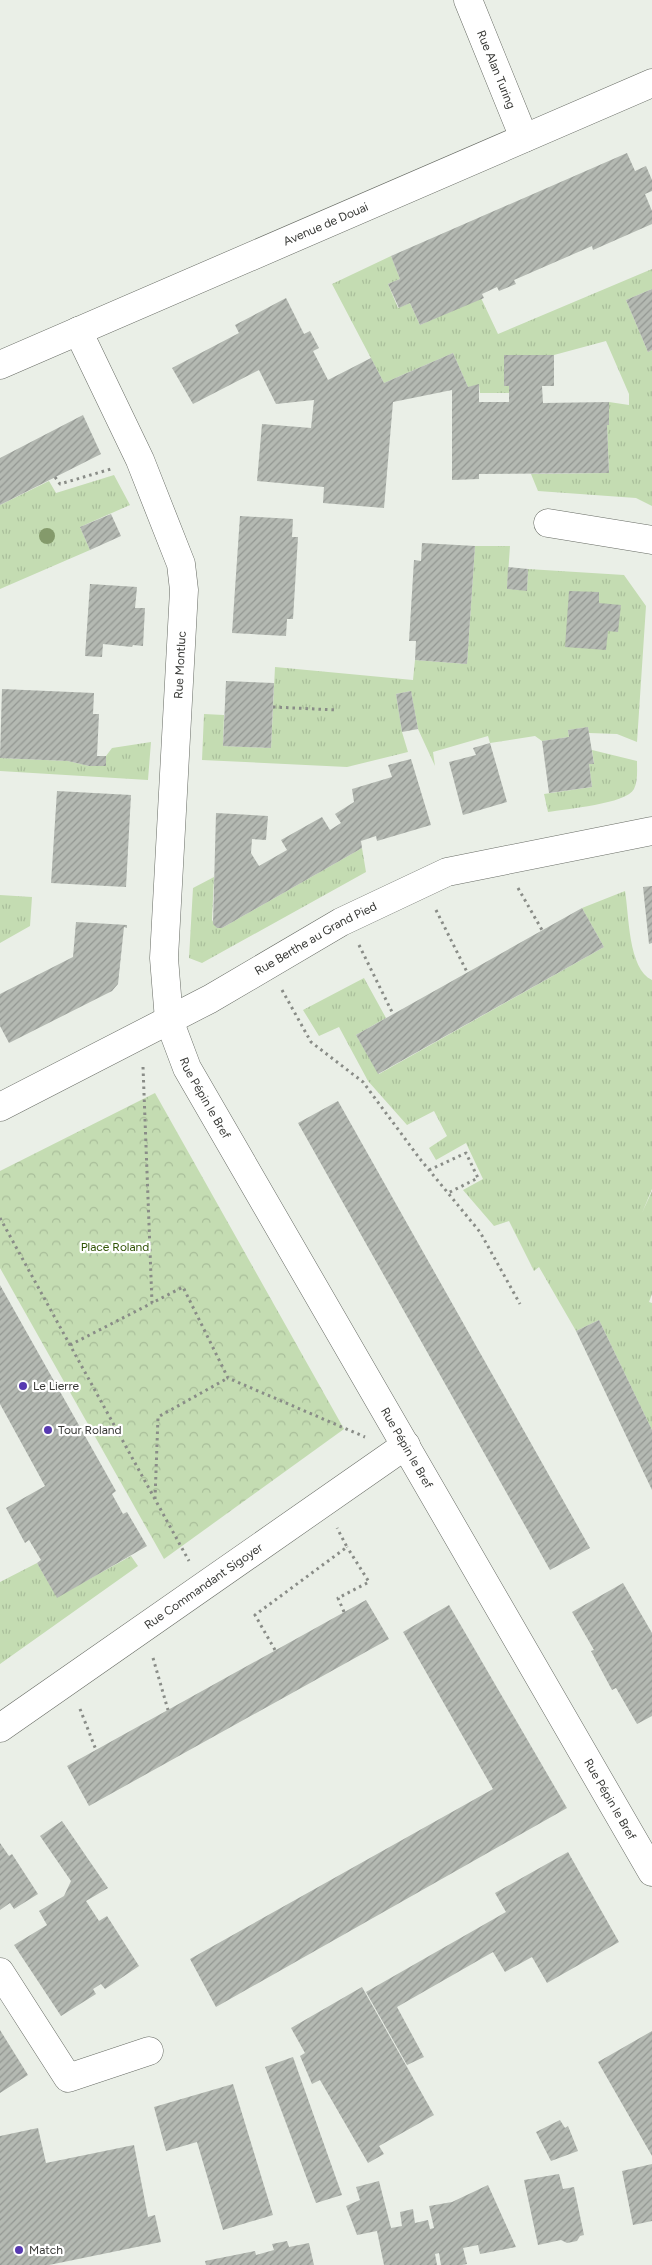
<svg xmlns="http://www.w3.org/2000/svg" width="652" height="2265" font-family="Figtree,sans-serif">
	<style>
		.grass { fill: url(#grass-tufts) }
		.park { fill: url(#park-crowns) }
		.building { fill: url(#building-hatch) }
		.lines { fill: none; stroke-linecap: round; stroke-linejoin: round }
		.street-casing { stroke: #676b64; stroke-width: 29 }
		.path { stroke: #898c87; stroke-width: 3; stroke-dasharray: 2.5 4; stroke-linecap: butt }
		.street { stroke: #fff; stroke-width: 28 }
		.tree { fill: #849a6b }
		.poi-dot { fill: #5739b1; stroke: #fff; stroke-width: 2 }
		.labels { text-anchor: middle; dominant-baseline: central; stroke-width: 4.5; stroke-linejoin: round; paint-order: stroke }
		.street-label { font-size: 12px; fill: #373835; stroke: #fff }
		.park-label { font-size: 12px; fill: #315405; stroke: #fff }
		.poi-label { font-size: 12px; fill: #373835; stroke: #fff; text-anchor: start }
	</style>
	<defs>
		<pattern id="grass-tufts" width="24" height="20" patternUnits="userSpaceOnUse" patternTransform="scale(1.25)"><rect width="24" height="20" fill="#c4dcb2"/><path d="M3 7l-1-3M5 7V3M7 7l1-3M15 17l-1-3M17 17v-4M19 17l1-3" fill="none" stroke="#a9be9a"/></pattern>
		<pattern id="park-crowns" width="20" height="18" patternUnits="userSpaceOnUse" patternTransform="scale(1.25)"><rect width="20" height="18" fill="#c4dcb2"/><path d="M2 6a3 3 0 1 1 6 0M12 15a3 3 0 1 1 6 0" fill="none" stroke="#a9be9a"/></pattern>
		<pattern id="building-hatch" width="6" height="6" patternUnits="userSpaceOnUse" patternTransform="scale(1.25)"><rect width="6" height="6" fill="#b4b9b2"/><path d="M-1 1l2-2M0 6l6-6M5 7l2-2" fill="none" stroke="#939792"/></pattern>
	</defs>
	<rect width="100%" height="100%" fill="#eaefe7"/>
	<!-- grass -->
	<path class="grass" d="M391,256l9,23 -12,5 10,24 12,-5 10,22 61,-27 17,36 154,-65v20l-26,11 22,52 4,-2v156l-16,-8 -98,-7 -7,-17 78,-1 -2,-48h2v-23l20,3v-11l-23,-53 -52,14h-50v30l5,1v7h-29l-1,-8 -11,2 -15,-34 -69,30 -52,-99z
		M114,475l16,30 -50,22 10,23 -90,39v-84l49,-24 7,12z
		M475,546h35l-3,43 20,1 1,-21 96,6 22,31 -9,136 -20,-8 -28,-1 -1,-6 -20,3 1,7 -27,4 -7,-5 -45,7 -2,-7 -55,16 2,14 -17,-37 -7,-38 -15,3 6,38 6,20 -61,15 -145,-7 2,-46 20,1 -1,31 48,2 4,-81 138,13 2,-20 52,4z
		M151,742l-3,38 -148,-9v-13l68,3 21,5h17v-10l6,-8z
		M592,750l45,11c0,9 1,20 -3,28 -8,15 -68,20 -86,23l-4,-18 48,-7 -3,-23h5z
		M362,848l4,24 -164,91 -13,-5 4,-70 21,-11 -2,43 5,8h5z
		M625,891c4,23 3,78 27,89v209l-10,24 10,-22v103l-3,8 3,1v127l-53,-110 -23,11 -37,-64 -5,4 -25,-50 -15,5 -31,-36 20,-11 -17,-36 -30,17 -7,-12 18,-12 -13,-25 -27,14 -39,-44 -29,-54 -20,9 -16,-26 61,-32 22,40 -30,17 23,39 225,-127 -22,-39z
		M0,895l32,2 -2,29 -30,17z
		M131,1556l7,10 -138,98v-82l37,-19 20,34z"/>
	<!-- park -->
	<path class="park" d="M155,1093l189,336 -180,130 -164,-291v-97z"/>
	<!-- building -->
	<path class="building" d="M627,153l8,18 11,-5 6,14v11l-7,3 7,17v13l-59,26 -1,-4 -78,34 2,4 -17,7 -2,-4 -15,7 2,4 -64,27 -10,-22 -11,5 -11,-24 12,-5 -9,-23z
		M652,289v61l-4,2 -22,-52z
		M286,298l18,36 6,-3 9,17 -6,3 15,29 43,-22 13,25 69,-30 15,34 11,-3v18h30v-16h-5v-31h50v31h-12l1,17 66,-1v23h-2l2,48 -130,1v5l-27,1v-90l-59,12 -9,106 -61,-5 1,-16 -67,-6 5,-57 49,4 3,-28 -38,4 -17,-34 -66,34 -21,-36 67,-35 -4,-8z
		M83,415l18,39 -101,51v-47z
		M111,514l10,22 -31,14 -10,-23z
		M240,516l53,3 -1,18h6l-5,82h-6l-1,17 -54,-3z
		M422,543l53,3 -8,118 -52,-4 1,-19h-7l5,-81 7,1z
		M508,567l20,2 -1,22 -20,-2z
		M90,584l47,3 -2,21h10l-2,38 -10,-1 -1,2 -29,-3 -1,13 -17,-1z
		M569,591l30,1v11l22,2 -3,27 -10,-1 -2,19 -41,-3z
		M226,681l48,2 -3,65 -48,-2z
		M2,689l92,4 -1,21h6l-2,42h9v10h-17l-21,-5 -68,-3z
		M411,691l7,38 -16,3 -6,-38z
		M588,727l6,37h-5l3,23 -43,6 -7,-52 27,-4 -1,-7z
		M490,743l17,59 -44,13 -14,-53 27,-7 -3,-7z
		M411,759l20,66 -54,16 -1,-5 -15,5 1,7 -140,80h-5l-4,-4 3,-111 52,3 -2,24 -14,-1 -1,14 8,13 28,-16 -6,-10 41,-23 8,13 11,-7 -6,-9 19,-12 -2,-13 40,-12 -4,-12z
		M57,791l74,4 -5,92 -75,-4z
		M652,886v57l-3,1 -6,-57z
		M582,908l22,39 -226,127 -22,-39z
		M76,922l51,3v3l-3,-1 -6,57 -6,7 -103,52 -9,-17v-32l73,-37z
		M338,1101l252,447 -40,22 -252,-447z
		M0,1285l116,206 -4,3 11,20 4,-2 20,34 -90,52 -20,-35 4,-3 -12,-20 -4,3 -19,-35 39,-22 -45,-82z
		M599,1320l53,110v60l-76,-159z
		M623,1583l29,50v83l-15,8 -21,-36 -4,2 -21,-39 3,-1 -22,-38z
		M366,1600l23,39 -300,167 -22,-40z
		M449,1605l118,203 -351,199 -26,-48 303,-170 -90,-157z
		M62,1821l46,67 -22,13 13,20 8,-5 32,50 -34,23 -4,-5 -8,5 3,5 -35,22 -47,-71 33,-20 -8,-14 25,-15 7,-15 -31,-45z
		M0,1843l9,13 3,-2 26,40 -24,15 -4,-6 -10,7z
		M568,1852l51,90 -72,41 -15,-26 -27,15 -12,-20 -96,55 27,50 -17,8 -41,-73 140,-80 -11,-19z
		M362,1987l72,128 -55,31 5,8 -16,9 -48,-83 -8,4 -12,-28 5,-3 -14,-25z
		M0,2030l28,45 -28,18z
		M652,2031v125l-54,-94z
		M293,2057l49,138 -26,8 -51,-136z
		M233,2084l40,131 -50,15 -26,-88 -31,9 -12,-44z
		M560,2120l5,8 3,-2 10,25 -27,10 -15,-29z
		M38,2128l8,35 88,-18 14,72 7,-2 6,27 -112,23h-49v-129z
		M652,2164v57l-19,4 -11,-54z
		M559,2174l4,15 11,-2 10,48 -4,1 -3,5 -10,2 -6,-3 -23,5 -14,-65z
		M379,2181l12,47 11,-2 -2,-14 13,-3 2,14 13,-3 2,9 4,-1 -5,-22 23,-4 36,-17 28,62 -36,7 -2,-9 -15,3 4,16 -5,1h-21l-2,-12 -4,1 2,11h-53l-7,-34 -20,4 -11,-29 14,-6 -4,-13z
		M287,2241l2,6 20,-4 5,22h-108l-1,-4 50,-10 1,4 18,-5 -2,-6z"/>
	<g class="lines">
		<defs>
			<g id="street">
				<path id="s1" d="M468,0l56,138"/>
				<path id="s2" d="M78,331l62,129 41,104 3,26 -20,368 5,62 18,48 465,804"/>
				<path id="s3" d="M0,365l652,-282"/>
				<path d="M548,523l104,17"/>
				<path id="s4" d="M0,1107l210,-108 131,-77 106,-50 205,-41"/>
				<path id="s5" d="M0,1728l406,-283"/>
				<path d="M0,1972l68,106 81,-27"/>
			</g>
		</defs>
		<!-- street casing -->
		<use href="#street" class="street-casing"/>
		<!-- path -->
		<path class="path" d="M55,477l5,7 51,-15
			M273,707l64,3
			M518,888l24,42
			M436,910l31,62
			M359,945l34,69
			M282,990l29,52 52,40 57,77 60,73 40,72
			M143,1067l9,236 31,-16 45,91 137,59
			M429,1170l37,-17 12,25 -30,15
			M0,1218l189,343
			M70,1345l82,-42
			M155,1499l3,-82 70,-39
			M344,1612l-6,-14 31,-16 -22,-35
			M275,1650l-20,-35 92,-68 -10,-19
			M153,1658l15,52
			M80,1709l16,41"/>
		<!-- street -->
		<use href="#street" class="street"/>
	</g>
	<!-- trees -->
	<circle class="tree" cx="47" cy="536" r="8"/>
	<!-- markers -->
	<g class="poi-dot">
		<circle cx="23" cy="1386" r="5"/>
		<circle cx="48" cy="1430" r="5"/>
		<circle cx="19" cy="2250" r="5"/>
	</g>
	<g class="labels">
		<!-- street labels -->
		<g class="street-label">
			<text stroke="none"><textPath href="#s1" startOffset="75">Rue Alan Turing</textPath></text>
			<text stroke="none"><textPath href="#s3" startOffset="355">Avenue de Douai</textPath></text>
			<text transform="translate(180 665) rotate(-87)">Rue Montluc</text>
			<text stroke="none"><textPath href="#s4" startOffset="358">Rue Berthe au Grand Pied</textPath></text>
			<text stroke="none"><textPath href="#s2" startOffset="798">Rue Pépin le Bref</textPath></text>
			<text stroke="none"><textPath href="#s2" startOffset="1202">Rue Pépin le Bref</textPath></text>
			<text stroke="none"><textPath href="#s5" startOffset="248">Rue Commandant Sigoyer</textPath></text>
			<text stroke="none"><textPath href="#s2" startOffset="1608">Rue Pépin le Bref</textPath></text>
		</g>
		<!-- park labels -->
		<g class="park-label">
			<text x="115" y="1247">Place Roland</text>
		</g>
		<!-- poi labels -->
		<g class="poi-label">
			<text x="33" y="1386">Le Lierre</text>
			<text x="58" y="1430">Tour Roland</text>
			<text x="29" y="2250">Match</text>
		</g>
	</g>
</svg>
